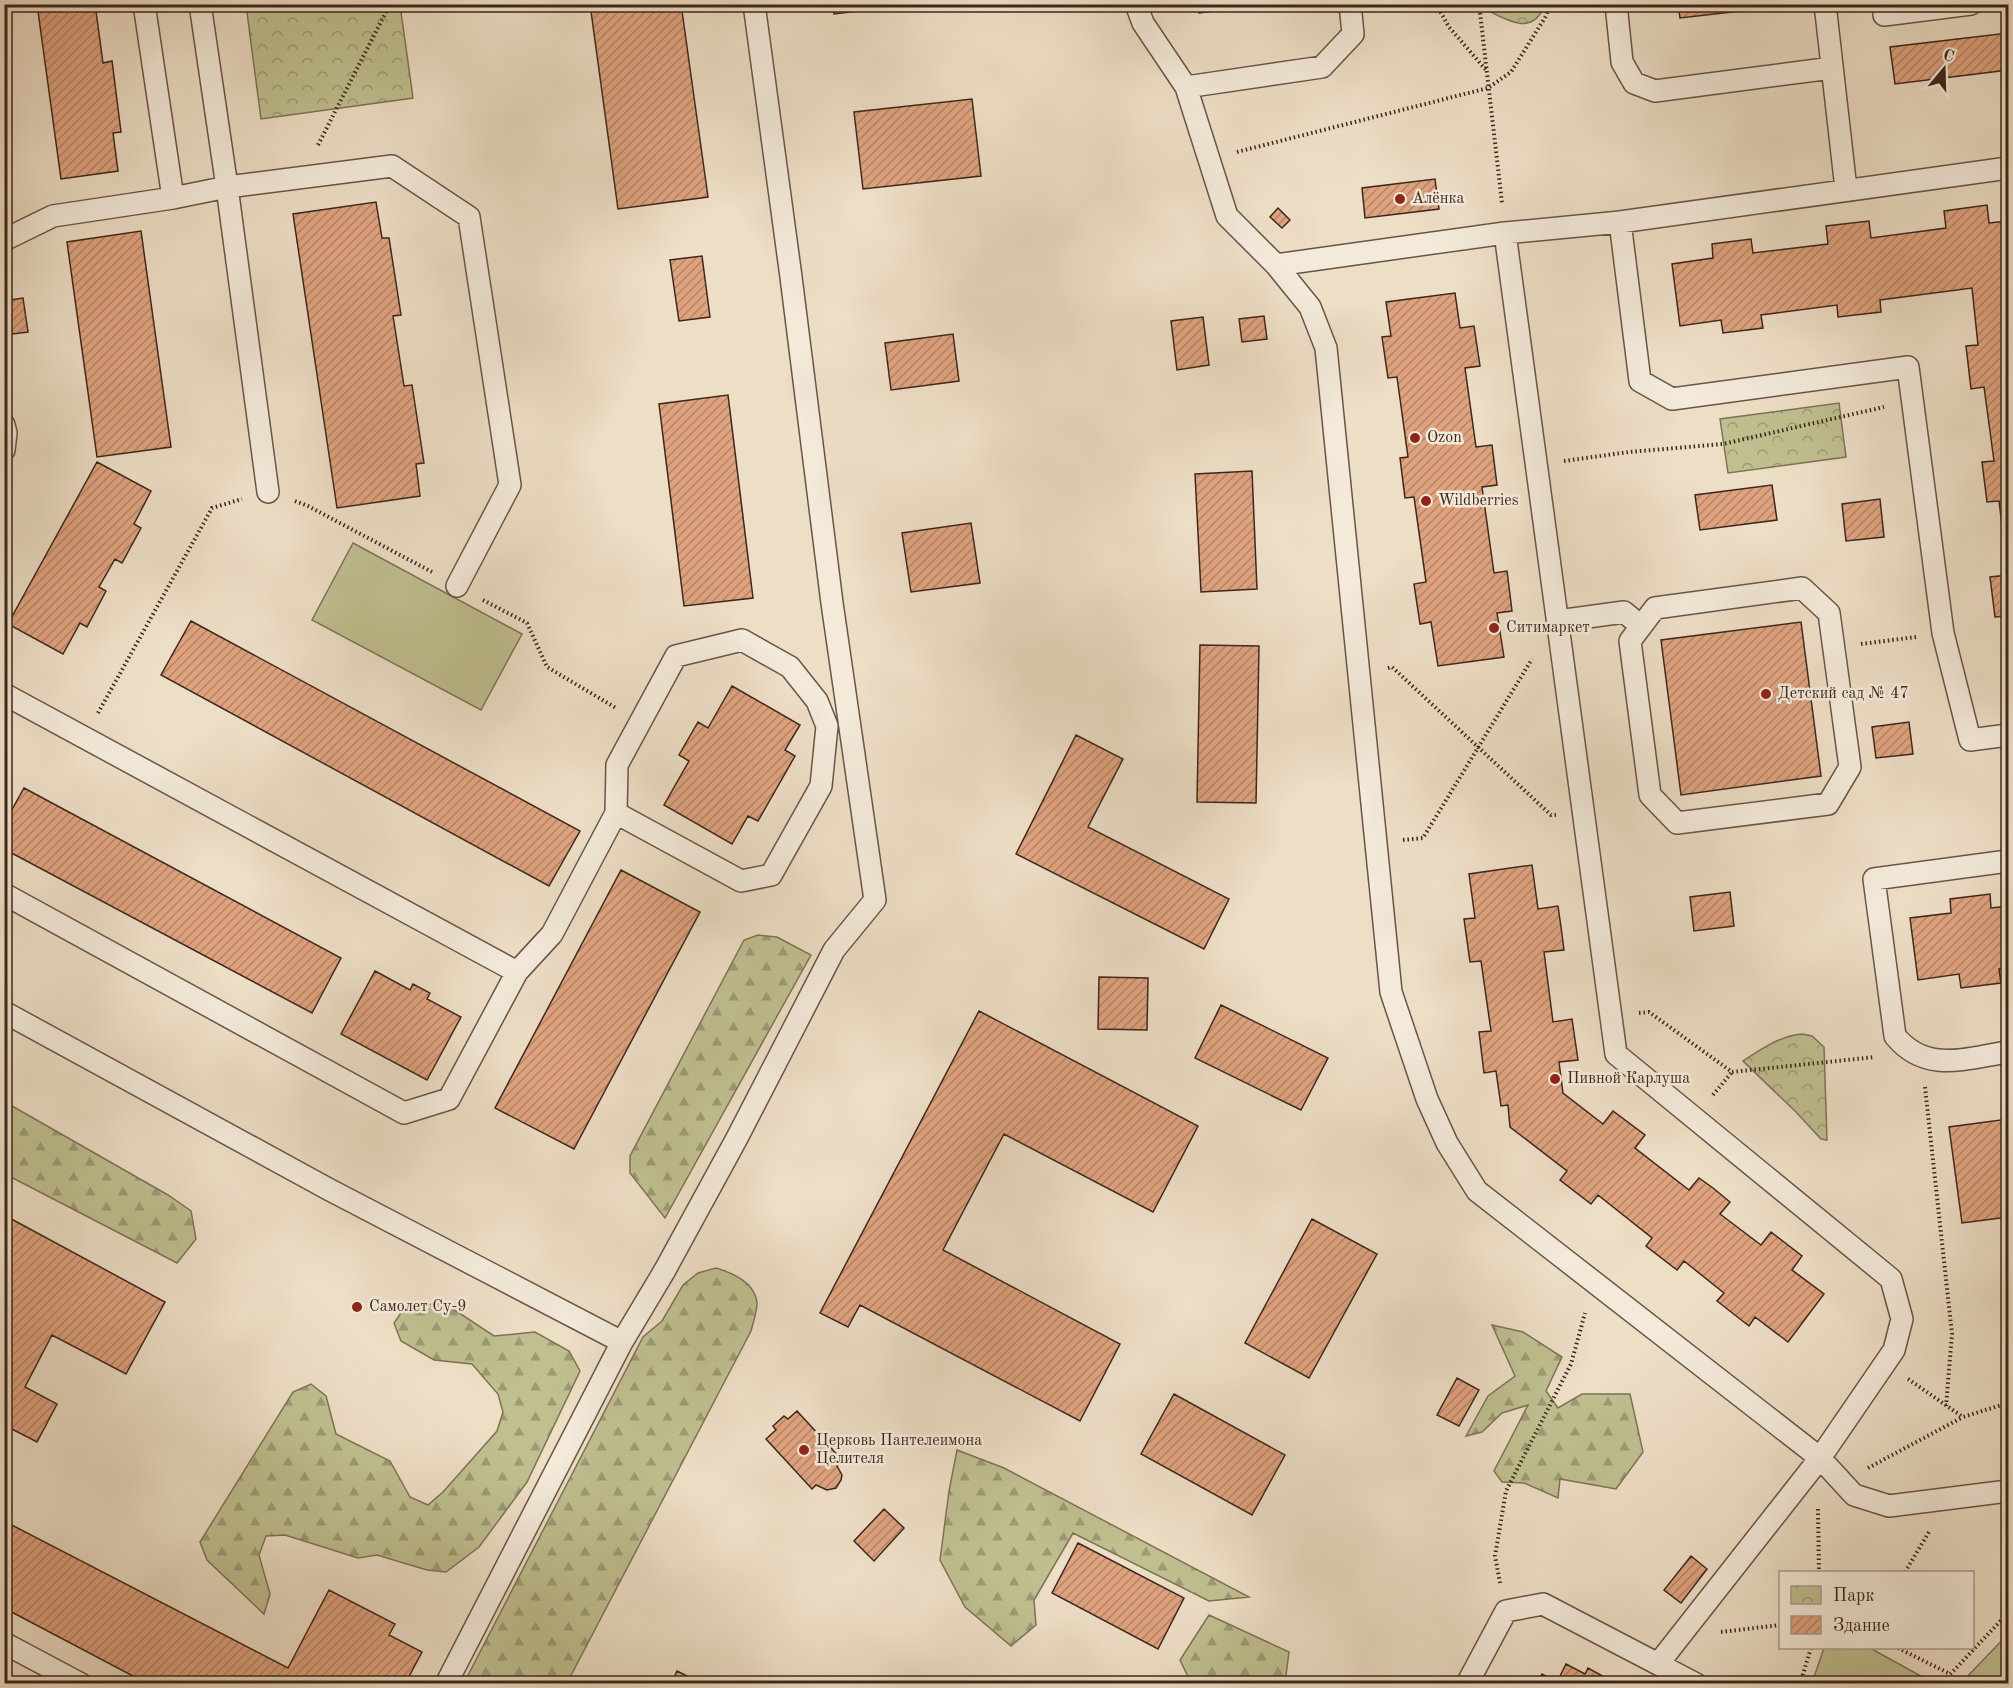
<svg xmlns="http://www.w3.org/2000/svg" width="2013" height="1688" font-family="'Old Standard TT',serif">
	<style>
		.grass { fill: #bfbf90; stroke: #7e7356; stroke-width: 1.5 }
		.forest { fill: url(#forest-firs); stroke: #7e7356; stroke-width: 1.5 }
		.park { fill: url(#park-crowns); stroke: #7e7356; stroke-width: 1.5 }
		.building { fill: url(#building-hatch); stroke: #3d271c; stroke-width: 1.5 }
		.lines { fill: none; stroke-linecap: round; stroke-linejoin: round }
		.service-casing { stroke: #695546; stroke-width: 24 }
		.path { stroke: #3d271c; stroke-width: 4; stroke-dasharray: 1.5 3; stroke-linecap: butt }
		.service { stroke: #f3eada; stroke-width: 21 }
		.poi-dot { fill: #8f2418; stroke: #f3eada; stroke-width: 2 }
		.labels { text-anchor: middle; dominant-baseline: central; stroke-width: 5; stroke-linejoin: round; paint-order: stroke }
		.poi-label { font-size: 16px; fill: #3d271c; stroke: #f3eada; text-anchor: start }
	</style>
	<defs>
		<pattern id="forest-firs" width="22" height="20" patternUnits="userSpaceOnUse" patternTransform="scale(1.5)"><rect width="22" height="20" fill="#bfbf90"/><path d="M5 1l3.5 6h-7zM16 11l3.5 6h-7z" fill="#9c9b75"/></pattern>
		<pattern id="park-crowns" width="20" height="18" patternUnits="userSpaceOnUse" patternTransform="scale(1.5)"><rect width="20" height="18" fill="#bfbf90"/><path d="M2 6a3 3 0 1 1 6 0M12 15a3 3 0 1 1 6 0" fill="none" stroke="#9c9b75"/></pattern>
		<pattern id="building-hatch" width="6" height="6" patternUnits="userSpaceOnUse" patternTransform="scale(1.5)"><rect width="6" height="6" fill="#dfa37f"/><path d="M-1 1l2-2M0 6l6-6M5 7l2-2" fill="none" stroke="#b68567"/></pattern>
	</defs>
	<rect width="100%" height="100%" fill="#eddec6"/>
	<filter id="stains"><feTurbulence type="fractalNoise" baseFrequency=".00333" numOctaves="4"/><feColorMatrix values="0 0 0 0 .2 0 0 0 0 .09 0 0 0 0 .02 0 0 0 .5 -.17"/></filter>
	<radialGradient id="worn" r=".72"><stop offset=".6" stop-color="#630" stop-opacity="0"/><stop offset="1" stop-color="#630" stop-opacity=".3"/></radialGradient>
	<!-- grass -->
	<path class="grass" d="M353,543l169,91 -41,76 -169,-90z
		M2008,1634v49h-47l1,-1z
		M1824,1648h46l58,32 -4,4 -112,-1z"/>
	<!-- forest -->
	<path class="forest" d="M758,935l19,2 34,18 -146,263 -35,-45v-17l114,-216z
		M5,1102l163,93 23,16 5,28 -19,24 -172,-89z
		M716,1268c17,5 39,14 41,35 0,9 -4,20 -6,28l-184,352h-103l179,-346 19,-16 21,-36 15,-12z
		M444,1303l50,33 41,-4 34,19 11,20 -53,111 -48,65 -33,25 -19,-2 -50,-15 -19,3 -73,-23 -19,1 -7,19 11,39 -6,20 -57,-54 -7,-18 93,-150 18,-8 15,12 10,38 54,27 20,36 18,8 15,-13 54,-61 6,-19 -5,-18 -26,-30 -38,-4 -33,-19 -7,-18 11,-16z
		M1492,1325l31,7 39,25 -16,34 12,17 24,-14h48l13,58 -27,37 -56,-10 -2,19 -34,-15 -22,-1 -8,-11 34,-66 -26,8 -20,19 -16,4 22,-40 27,-20z
		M957,1450l47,18 245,129 -40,4 -136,-68 -39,67 2,25 -25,21 -46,-39 -25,-47 9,-69z
		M1209,1615l80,37 -4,31h-94l-11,-23z"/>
	<!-- park -->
	<path class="park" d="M246,5h154l13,93 -152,21z
		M1488,5v-1l57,1c-12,30 -35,17 -56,6z
		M1839,403l7,54 -118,16 -8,-54z
		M1802,1034l10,2 12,11 3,93 -6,-1 -25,-27 -53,-51c18,-12 37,-25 59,-27z"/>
	<!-- building -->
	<path class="building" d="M37,4h58l8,59 9,-2 9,71 -8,1 5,38 -57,8z
		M590,4h91l27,193 -90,12z
		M833,4h87l-86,10z
		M1198,4h74l-73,9z
		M1678,4h80v5l-78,9z
		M2008,33v37l-113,14 -5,-37z
		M972,99l9,77 -118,13 -9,-77z
		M1435,179l4,30 -74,9 -3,-30z
		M376,202l6,36h7l12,77 -8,1 11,70 8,-1 12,78 -8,1 4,32 -83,12 -44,-294z
		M1987,205l2,18 19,-2v415l-2,-20 -11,1 -5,-40 18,-2 -9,-74 -12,1 -5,-40 12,-1 -10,-74 -13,2 -5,-43 12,-1 -6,-57 -92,12 1,12 -43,5 -1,-12 -76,10 2,13 -40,5 -2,-13 -41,6 -8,-62 41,-6 -1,-14 39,-5 2,14 75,-9 -2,-18 43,-5 2,17 75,-10 -2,-17z
		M1278,208l12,12 -8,8 -12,-11z
		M141,231l30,216 -74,10 -30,-215z
		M702,256l8,61 -31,4 -9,-61z
		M1455,293l5,35 14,-2 6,40 -15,2 11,79 16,-2 5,40 -15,2 12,86 13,-2 5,40 -15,2 7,44 -66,9 -7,-44 -11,2 -6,-40 12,-2 -12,-85 -9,1 -5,-40 8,-1 -11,-80 -9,1 -6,-41 9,-1 -5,-34z
		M23,298l5,34 -24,3v-34z
		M1264,316l3,23 -25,3 -3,-23z
		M1203,317l6,48 -32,5 -6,-49z
		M953,334l6,47 -68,9 -6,-47z
		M728,395l25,203 -69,8 -25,-202z
		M97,462l54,29 -17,33 7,4 -19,35 -7,-4 -16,28 7,4 -19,36 -7,-4 -17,31 -55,-30z
		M1252,471l5,118 -56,3 -6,-118z
		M1772,485l5,35 -77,10 -5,-35z
		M1880,499l4,38 -38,4 -4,-37z
		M971,523l9,60 -69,9 -9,-59z
		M191,621l389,210 -31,55 -388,-211z
		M1801,622l20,154 -140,19 -20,-155z
		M1200,645l59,1 -3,157 -59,-1z
		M732,686l68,39 -15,25 10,6 -37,65 -10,-5 -16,28 -68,-39 25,-44 -10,-6 19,-33 10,6z
		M1909,722l4,32 -37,4 -4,-31z
		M1076,735l47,24 -35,68 141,72 -25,50 -188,-95z
		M24,788l317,170 -29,55 -308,-164v-25z
		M1532,865l6,44 20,-3 3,21 3,23 -20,2 9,70 19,-3 6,41 -19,2 4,31 40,31 10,-13 32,24 -10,13 54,42 10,-12 14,10 17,14 -10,12 41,31 10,-13 31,24 -10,14 32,24 -36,48 -33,-25 -6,9 -32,-25 7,-8 -40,-32 -7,9 -31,-24 6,-8 -54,-43 -7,9 -31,-24 7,-9 -57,-44 -2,-22 -7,1 -5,-35 -12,2 -5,-41 12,-1 -10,-70 -11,1 -6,-43 11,-1 -6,-44z
		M621,870l79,42 -126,237 -79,-41z
		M1730,892l4,34 -40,5 -4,-34z
		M1990,894l1,14 17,-2v62l-9,1 2,14 -40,5 -2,-14 -41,6 -8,-62 41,-5 -1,-14z
		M375,971l35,19 3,-6 17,9 -3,6 34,18 -34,63 -86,-46z
		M1099,977l49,1 -1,52 -49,-1z
		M1221,1005l107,53 -27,52 -106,-52z
		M979,1011l219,115 -45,86 -149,-78 -61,116 177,94 -40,77 -220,-116 -12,22 -28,-14z
		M2008,1119v98l-46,6 -13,-96z
		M4,1215l161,87 -39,72 -74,-39 -27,52 32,17 -20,38 -33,-17z
		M1312,1219l65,35 -68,124 -64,-35z
		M1457,1378l22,12 -20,36 -22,-11z
		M1174,1394l111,61 -33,60 -111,-61z
		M797,1411l46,50 -6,5 5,9 -1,5 -5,8 -9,2 -11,-5 -4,4 -46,-50 10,-9 -3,-4 11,-10 4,3z
		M884,1509l20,19 -30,33 -20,-20z
		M4,1521l284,147 41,-78 66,34 -6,11 33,17 -17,32h-257l-144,-76z
		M1078,1543l106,55 -26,51 -106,-56z
		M1691,1556l16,13 -26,34 -17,-13z
		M1566,1664l19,10 3,-6 29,16h-80l5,-10 15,8z
		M677,1671l26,13h-32z"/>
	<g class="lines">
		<defs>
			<path id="service" d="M200,4l27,183 41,305
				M1136,4l7,19 43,64 41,129 49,49 34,42 16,41 65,644 36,107 20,44 30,48 343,267 34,37 35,11 119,-15
				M1616,4l6,58 12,21 21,8 177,-23
				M1825,4l21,185
				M1884,15l87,-11
				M1186,87l136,-20 31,-33 -3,-30
				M173,198l54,-11 165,-21 77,51 41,268 -53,101
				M1620,222l20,159 32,18 236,-32 35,266 27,107 38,-5
				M4,240l49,-24 120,-18 -29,-194
				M1276,265l229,-32 115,-11 388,-54
				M4,425l2,8 -2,17
				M1802,588l27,25 21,154 -22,37 -151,19 -27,-28 -20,-154 25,-33z
				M1558,621l66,-9 17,14
				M4,694l513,278 35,-38 64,-121 1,-48 59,-109 66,-16 48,27 27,34 10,25 -6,60 -50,89 -30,6 -125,-68
				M2008,861l-134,18 21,157c31,38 71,22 113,16
				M4,894l400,219 45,-14 68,-127
				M4,1012l326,178 292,152
				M4,1643l77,41
				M1658,1664l38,20
				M446,1684l176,-342 43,-72 72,-132 97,-188 41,-50 -43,-297 -41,-326 -37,-273
				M1467,1684l39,-73 37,-7 115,60 162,-206 74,-108 8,-31 -11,-40 -275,-225 -111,-821"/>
		</defs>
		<!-- service casing -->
		<use href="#service" class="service-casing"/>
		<!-- path -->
		<path class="path" d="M1055,4l9,2 15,-2
			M1436,4l13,23 37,43
			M1479,4l23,199
			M318,145l72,-141
			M1237,152l251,-64 23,-16 35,-56 4,-12
			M1564,461l65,-9 94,-8 161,-37
			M295,501l13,5 124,66
			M483,600l44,23 20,44 69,41
			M1861,644l55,-7
			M1388,668l4,-1 159,148h5
			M98,713l114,-205 30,-9
			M1403,840l20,-2 109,-179
			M1639,1013l10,-1 83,60 143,-15
			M1925,1087l27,247 -6,72
			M1713,1095l19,-23
			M1908,1379l55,38 45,-14
			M1868,1468l95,-51
			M1818,1509l1,63
			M1905,1572l24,-40
			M1500,1583l-5,-27 11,-65 65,-127 14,-51
			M1721,1632l59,-7
			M1898,1648l52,26
			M1800,1684l11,-36
			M1941,1684l67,-71"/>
		<!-- service -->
		<use href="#service" class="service"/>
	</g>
	<!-- markers -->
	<g class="poi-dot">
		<circle cx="1400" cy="199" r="6"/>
		<circle cx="1415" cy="438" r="6"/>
		<circle cx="1426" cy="501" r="6"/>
		<circle cx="1494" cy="628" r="6"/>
		<circle cx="1766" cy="694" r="6"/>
		<circle cx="1555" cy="1079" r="6"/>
		<circle cx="357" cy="1307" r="6"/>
		<circle cx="804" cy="1450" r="6"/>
	</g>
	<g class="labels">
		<!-- poi labels -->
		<g class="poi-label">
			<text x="1412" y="199">Алёнка</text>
			<text x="1427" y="438">Ozon</text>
			<text x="1438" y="501">Wildberries</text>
			<text x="1506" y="628">Ситимаркет</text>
			<text x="1778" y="694">Детский сад № 47</text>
			<text x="1567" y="1079">Пивной Карлуша</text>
			<text x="369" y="1307">Самолет Су-9</text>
			<text x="816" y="1441">Церковь Пантелеимона<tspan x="816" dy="18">Целителя</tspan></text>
		</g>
	</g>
	<!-- margin -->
	<rect width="2013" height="1688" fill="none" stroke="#eddec6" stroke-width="24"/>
	<rect x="6" y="6" width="2001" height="1676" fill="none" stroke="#3d271c" stroke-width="3"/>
	<rect x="12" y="12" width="1989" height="1664" fill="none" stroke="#3d271c" stroke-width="1.5"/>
	<!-- legend -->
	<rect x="1779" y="1571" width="195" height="78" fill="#f3eada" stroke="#aa9c8e" stroke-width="1.5"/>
	<rect x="1791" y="1586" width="30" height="18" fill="url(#park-crowns)" stroke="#aa9c8e" stroke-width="1.5"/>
	<text x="1833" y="1601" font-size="18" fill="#3d271c">Парк</text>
	<rect x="1791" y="1616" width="30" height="18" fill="url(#building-hatch)" stroke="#aa9c8e" stroke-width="1.5"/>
	<text x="1833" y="1631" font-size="18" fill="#3d271c">Здание</text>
	<!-- north arrow -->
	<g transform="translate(1944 69) rotate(19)" stroke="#f3eada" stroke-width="4.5" paint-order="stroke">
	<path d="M0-4.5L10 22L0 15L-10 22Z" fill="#3d271c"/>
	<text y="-9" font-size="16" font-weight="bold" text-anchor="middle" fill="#3d271c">С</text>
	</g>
	<rect width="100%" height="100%" filter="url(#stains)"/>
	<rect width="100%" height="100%" fill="url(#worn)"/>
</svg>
